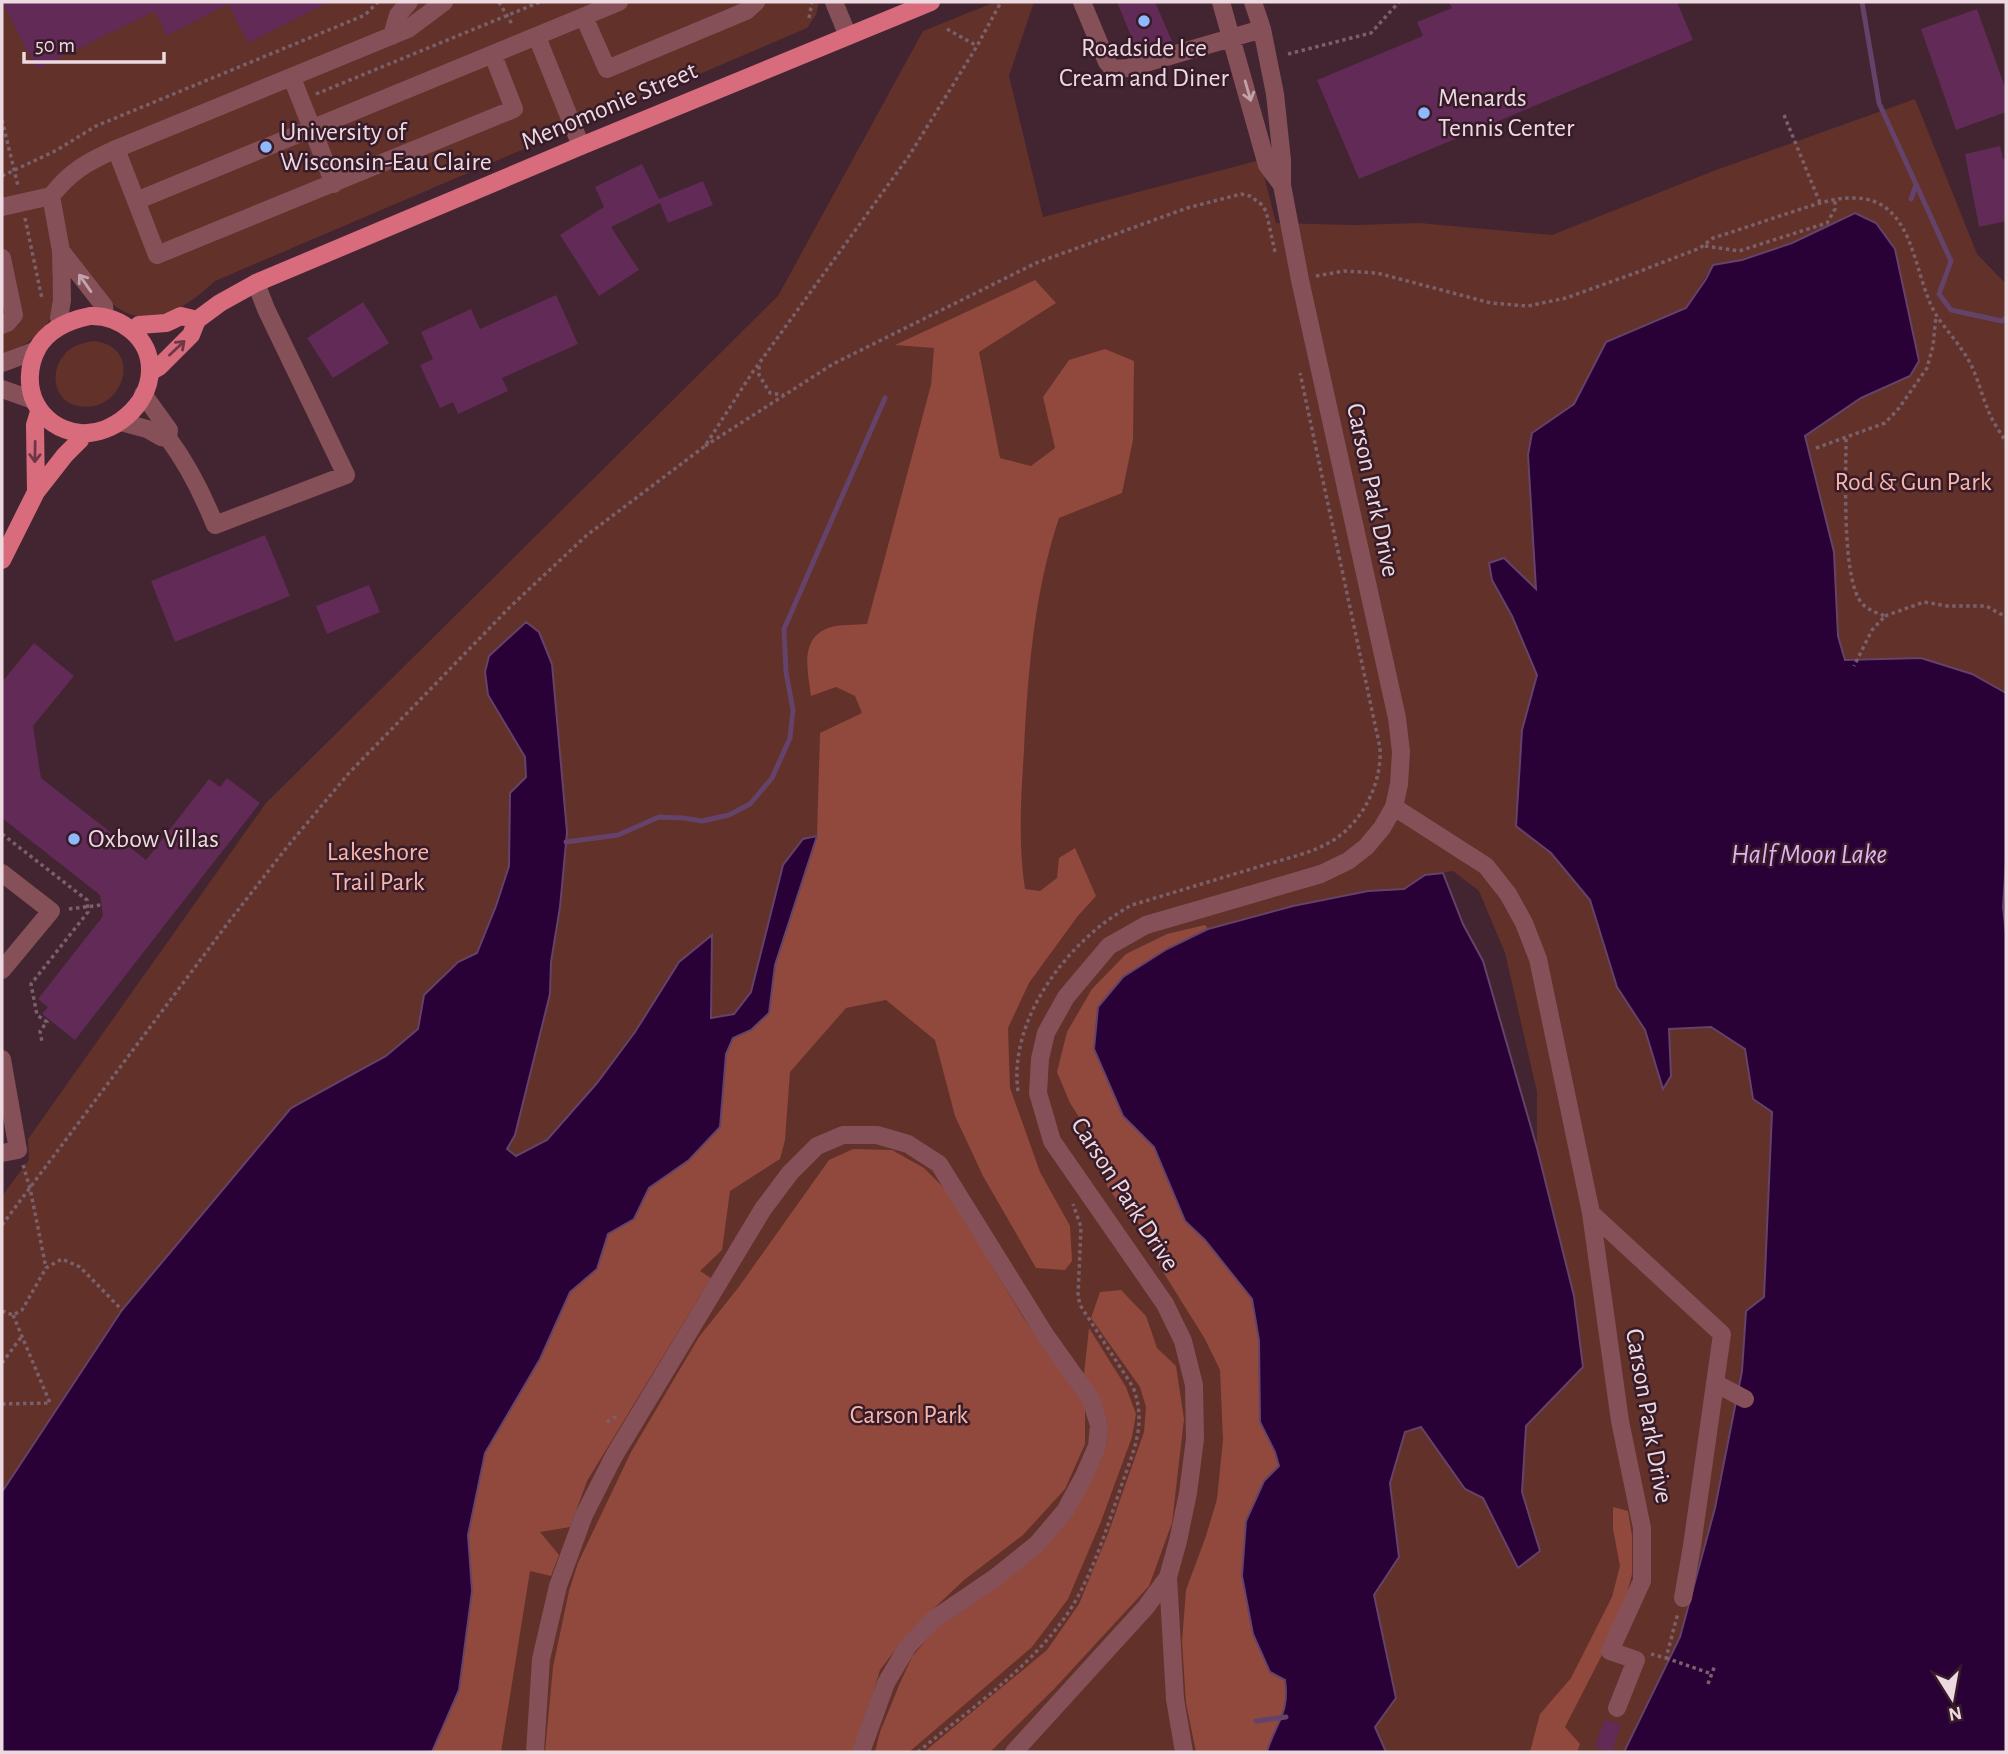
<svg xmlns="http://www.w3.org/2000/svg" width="2008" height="1754" font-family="'Alegreya Sans',sans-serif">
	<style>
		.green { fill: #623129 }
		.forest { fill: #91493d }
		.water { fill: #290136; stroke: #644269; stroke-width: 2 }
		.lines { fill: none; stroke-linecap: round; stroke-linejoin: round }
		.stream { stroke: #644269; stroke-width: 5 }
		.building { fill: #612a57 }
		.path { stroke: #7a606a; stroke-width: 3.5; stroke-dasharray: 3.5 3.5; stroke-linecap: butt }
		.minor { stroke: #855057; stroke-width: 18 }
		.major { stroke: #d86c7d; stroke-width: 18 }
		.oneway { stroke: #c3a3aa }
		.oneway2 { stroke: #6f3746 }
		.poi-dot { fill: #8fb8fd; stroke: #371b28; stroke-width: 2.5 }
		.labels { text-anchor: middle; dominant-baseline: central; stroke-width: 5; stroke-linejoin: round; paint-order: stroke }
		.poi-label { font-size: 26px; fill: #eddae1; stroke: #371b28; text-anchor: start }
		.street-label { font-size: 26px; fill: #eddae1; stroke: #371b28 }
		.park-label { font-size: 26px; fill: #f7b6aa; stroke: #371b28 }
		.water-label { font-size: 28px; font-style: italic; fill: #e3b3f6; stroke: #371b28 }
	</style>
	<rect width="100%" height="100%" fill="#422531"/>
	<!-- green -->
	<path class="green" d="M2,2h817l-3,13 -9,13 -592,253c-33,30 -67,53 -107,20 -11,-9 -19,-24 -27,-36l-29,10c0,9 3,18 2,28 -1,27 -30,44 -52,52z
		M995,2h39l-25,74 34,141 217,-57 16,63 78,2 65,-2 133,12 164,-65 199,-71 62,155 29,30v409l-34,-19 -51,-16 -76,3 -7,-25 -4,-84 -29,-116 56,-38 49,-22 9,-15 -8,-34 -56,-114 -63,30 -50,17 -29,5 -27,43 -80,34 -32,62 -42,29 -4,22 9,135 -45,-10 20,36 25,59 -15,55 -6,96 35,27 39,47 27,87 28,43 17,58 9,-12 -2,-47 42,-2 34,22 8,50 19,13 -8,185 -18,14 -4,60 -27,137 -35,129 -56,115h-238l-11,-25 21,-29 -22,-103 25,-38 -9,-74 15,-51 16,-5 44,62 18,9 35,69 22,-16 -18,-59 4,-66 57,-59 -9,-71 -37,-148v-56l-32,-139 -26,-62 -26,-20 -28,4 -21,14 -36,2 -75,15 -85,23 -3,311 62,512h-835l319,-722 32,-165 -32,128 -17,21 -23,5 1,-83 -33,26 -44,70 -38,51 -50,57 -31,16 -10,-7 9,-14 35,-141 1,-32 9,-55 7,-75 -15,-168 -64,31 37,62 1,20 -16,16 -1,73 -13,40 -19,47 -19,9 -34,32 -6,35 -32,27 -95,52 -289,390v-302l27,-36 -1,-21 238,-336 512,-507 145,-265z
		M93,341c53,5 30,74 -15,65 -24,-5 -29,-33 -14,-51 7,-9 18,-12 29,-14z"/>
	<!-- forest -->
	<path class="forest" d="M1035,280l21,23 -77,49 21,106 31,8 24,-18 -12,-51 26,-37 36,-11 29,12 -1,79 -11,53 -63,25c-25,75 -31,154 -35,232 -3,47 -6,93 1,139l15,2 17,-13 2,-20 16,-10 21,48 -19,21 -48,66 -21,45 2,60 30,84 30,54 2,35 -7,9 -29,-2 -53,-92 -28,-60 -20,-76 -49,-40 -40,8 -56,64 -5,68 -5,19 -50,32 -8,59 -22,21 11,7 -124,203 -17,46 -30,5 19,23 -8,21 -21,-5 -29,181h-69l27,-62 13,-99 -4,-56 17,-82 55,-94 30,-67 27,-23 11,-36 26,-14 15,-31 40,-28 31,-33 6,-73 7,-16 18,-8 18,-18 6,-47 42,-129 3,-103 42,-20 -7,-17 -19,-9 -25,9c-3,-24 -12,-57 17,-68 12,-4 27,-3 39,-4l64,-239 3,-37 -39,-3z
		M1205,925l3,4 -41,20 -44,28 -25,30 25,109 31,31 31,74 20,19 47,59 7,41 1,82 15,30 4,14 -15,15 23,217 -8,29 -12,25h-71l-10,-49 -4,-61 4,-52 20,-54 11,-37 6,-59 -3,-70 -15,-31 -45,-72 -4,-19 -12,-22 -13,-5 -24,-35 -1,-12 -18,-43 -18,-28 -13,-31 10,-40 25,-43 34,-35 41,-20z
		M853,1149l39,1 32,18 23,23 76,126 62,86v41l-20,45 -42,46 -59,45 -54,51 -30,39 -25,82h-310l8,-85 16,-76 9,-28 53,-111 68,-115 39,-49 91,-128z
		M1121,1290l25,26 11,32 19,18 8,53 -12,104 -23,63 -95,103 -64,63h-66l123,-102 32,-46 29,-70 36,-102 2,-25 -6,-20 -49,-69 9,-26z
		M1089,1328l37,59 10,27 -4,23 -32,87 -32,75 -36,48 -123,105h-34l5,-20 20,-49 12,-26 20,-24 20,-19 60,-40 58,-55 36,-73 2,-24 -24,-48z
		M1613,1507l15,4 4,25v38l-5,20 -23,57 -39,76 15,17 -3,8h-47l10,-38 31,-36 41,-81 8,-31 -7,-37z"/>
	<!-- water -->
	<path class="water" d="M1855,213l21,10 19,26 24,112 -9,15 -49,22 -56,38 29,116 4,84 7,24 76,-2 51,16 34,19v168l-3,46 3,27v818h-382l56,-115 35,-129 27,-137 4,-60 18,-14 8,-185 -19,-13 -8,-50 -34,-22 -42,2 2,47 -8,13 -18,-59 -28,-43 -27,-87 -39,-47 -35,-27 6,-96 15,-55 -25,-59 -20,-36 -3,-17 15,-5 32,31 -8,-134 4,-22 42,-29 32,-62 80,-34 20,-29 7,-14 29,-5 50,-17z
		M526,622l13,10 13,32 15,168 -7,75 -9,55 -1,32 -35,141 -8,14 9,7 31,-16 50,-57 38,-51 44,-70 33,-27 -1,83 23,-4 17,-22 32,-127 20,-26 14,-3 -42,129 -6,48 -18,17 -18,8 -7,16 -6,73 -31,33 -40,28 -15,31 -26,15 -11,35 -27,23 -30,67 -55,94 -17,82 4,56 -13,99 -27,62h-430v-260l120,-182 169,-202 95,-52 32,-27 6,-34 34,-33 19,-9 19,-47 13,-40 1,-73 16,-16 -1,-20 -37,-62 -3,-23 4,-16z
		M1443,873l20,51 20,37 54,187 37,148 9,71 -57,59 -4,66 18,59 -22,17 -35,-70 -18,-9 -44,-62 -16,5 -15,51 9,74 -25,38 22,103 -21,29 11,25h-119c8,-29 23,-37 18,-72l-15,-8 -17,-38 -11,-58 4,-55 18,-40 15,-15 -4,-14 -15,-30 -1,-82 -7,-41 -47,-59 -20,-19 -31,-74 -31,-31 -29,-67 4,-42 25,-30 44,-28 41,-20 85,-23 75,-15 36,-2 21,-14z"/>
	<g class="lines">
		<!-- stream -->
		<path class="stream" d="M1862,2l17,101 72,158 -12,33 12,16 51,11 4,-3
			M1911,199l5,-14
			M566,842l52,-7 41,-18 24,1 19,3 27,-6 21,-11 22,-26 18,-40 3,-28 -7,-38 -2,-43 101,-231
			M1256,1721l30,-4"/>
	</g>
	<!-- building -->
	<path class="building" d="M2,2h327l-81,41 -20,-39 -61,32 -12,-25 -118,58z
		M1117,2h38l17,39 -34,12z
		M1449,2h228l16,38 -334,139 -42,-99 106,-44 -6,-14 35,-14z
		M1977,9l29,81v22l-50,18 -35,-101z
		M2000,146l3,13 3,-1v63l-27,6 -14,-73z
		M642,164l17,35 44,-18 10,24 -45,18 -8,-20 -49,24 28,43 -40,26 -39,-61 44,-28 -9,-20z
		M556,295l22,49 -76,34 6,13 -50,23 -5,-12 -13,6 -20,-43 13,-6 -12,-27 50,-23 9,20z
		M363,302l26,41 -56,35 -26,-40z
		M265,535l25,61 -115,46 -24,-61z
		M369,585l11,27 -53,22 -11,-28z
		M34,643l40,33 -41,50 8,52 105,82 63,-81 11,8 7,-9 33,25 -185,237 -33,-26 6,-7 -10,-8 65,-83 -3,-21 -98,-77v-136z
		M1605,1719l16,6 -9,27 -17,-5z"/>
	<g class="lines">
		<!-- path -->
		<path class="path" d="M499,2l14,24
			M809,18l3,-16
			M947,29l30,17
			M1288,54l83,-21 28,-31
			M316,94l224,-92
			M1784,115l36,88
			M2,120l16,66
			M2,176l55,-26 39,-24 269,-111 13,-13
			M25,218l17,81
			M1705,246l34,5 88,-28 8,-14v-10
			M1316,276l28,-5 33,2 114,30 37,3 38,-8 72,-26 62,-24 13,-10c26,-8 51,-17 76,-25 22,-7 44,-16 67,-15 59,2 57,77 79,115 11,18 27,33 36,52 7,14 11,31 17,45 4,11 12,22 18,32
			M759,366v9l11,18 14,2
			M1846,439c0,35 -4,132 13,160 5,10 16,13 26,17l-13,14 -18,36
			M705,446l128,-82 203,-101 151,-55 54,-14 9,2 11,8 5,7 9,41
			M1816,448l69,-25 14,-15 28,-40 6,-22 3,-30
			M1885,616l39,-14 23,4h39l20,11
			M2,834l85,66 1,12 -57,72 6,31 10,7 -7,9 2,11
			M69,909l32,-4
			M1018,1091c-10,-73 52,-153 114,-186 43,-13 86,-26 129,-39 26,-8 59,-14 81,-32 24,-20 40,-54 38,-86l-80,-375
			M23,1165l7,23 16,80
			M2,1225l229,-306 56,-72 62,-74 162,-167 76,-71 118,-89 47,-73 157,-217 68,-110 24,-44
			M2,1311l11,4 9,-5 24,-42 16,-9 18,8 42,43
			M2,1363l20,-27
			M2,1404l48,-1 -37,-88
			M607,1422l10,-6
			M1651,1654l15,4 12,-45
			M1666,1658l46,16
			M1708,1684l7,-19
			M918,1752c49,-41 106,-79 145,-132 27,-36 44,-93 59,-136 12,-35 25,-60 11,-97l-53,-82 -2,-9 3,-69 -8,-23"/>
		<!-- minor -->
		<path class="minor" d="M834,2l14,34
			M1082,2l25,60 6,7 15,-1 134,-39
			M1221,2l46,163 15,20
			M584,17l23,52 139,-58 10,-9
			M392,36l6,-21 11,-13
			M537,37l44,109
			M292,78l42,106
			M116,149l41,106 357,-146 -21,-54
			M136,201l483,-199
			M2,207l49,-11
			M61,251l43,55 1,10
			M2,258l12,57 -7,8 -5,2
			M61,325l-2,-7 3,-18 -1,-49 -10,-55c20,-25 36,-34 65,-47l292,-120 36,-27
			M2,363l35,-13
			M2,389l31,11
			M121,422l26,7 14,8 7,1 1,-8 -26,-36
			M168,438c20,27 35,57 47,87l131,-50 -80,-166 -10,-26
			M1394,807l92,59 22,28 16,29 14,36 53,254 29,208 22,107v53l-32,70 26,9 -19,48
			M2,873l49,38 -49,59
			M2,1059l16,91 -16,3
			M1591,1213l131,121 -30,212 -9,52
			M1715,1383l30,16
			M1168,1577l7,122 9,53
			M535,1752l6,-93 17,-73 26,-71 30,-59 149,-247 27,-36 27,-27 26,-11h34l31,9 31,20 107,172 45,63 8,26 -2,21 -13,30 -19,35 -28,33 -41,33 -63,43 -25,26 -22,37 -25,69
			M1014,1752l132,-145 22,-30 10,-36 10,-48 7,-54 -1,-54 -11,-44 -18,-37 -113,-163 -14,-48 2,-34 6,-26 20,-36 43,-51 37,-21 175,-51 27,-13 18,-14 16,-19 12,-21 5,-23 2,-32 -4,-34 -97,-438 -18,-95v-25l-7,-66 -13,-65 -9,-27"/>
		<!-- major -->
		<path class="major" d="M90,316c30,-1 61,22 60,55 -1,34 -37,65 -70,62 -42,-5 -62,-46 -43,-84 11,-20 33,-29 53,-33z
			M133,330l6,-5 27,-2 15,-7 16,4
			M150,372l9,-5 32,-32 6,-15 23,-17 36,-20 325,-137 350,-144
			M36,492l-1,-67 4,-13
			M2,560l34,-68 29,-37 15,-15 3,-7"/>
	</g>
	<!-- one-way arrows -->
	<defs><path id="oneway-shaft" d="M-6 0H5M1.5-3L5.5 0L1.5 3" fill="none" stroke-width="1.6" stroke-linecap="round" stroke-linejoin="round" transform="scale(1.75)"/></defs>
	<g class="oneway">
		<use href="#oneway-shaft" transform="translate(1248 91) rotate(74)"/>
		<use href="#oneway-shaft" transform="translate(85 283) rotate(-125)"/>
	</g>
	<g class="oneway2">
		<use href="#oneway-shaft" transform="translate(177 348) rotate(-43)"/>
		<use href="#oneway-shaft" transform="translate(35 452) rotate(91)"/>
	</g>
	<!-- markers -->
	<g class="poi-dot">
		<circle cx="1144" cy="21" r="7"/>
		<circle cx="1424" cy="113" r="7"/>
		<circle cx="266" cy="147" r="7"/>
		<circle cx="74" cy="839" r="7"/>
	</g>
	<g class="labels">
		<!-- poi labels -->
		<g class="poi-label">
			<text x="1144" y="48" text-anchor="middle">Roadside Ice<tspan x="1144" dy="30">Cream and Diner</tspan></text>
			<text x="1438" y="98">Menards<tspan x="1438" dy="30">Tennis Center</tspan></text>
			<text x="280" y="132">University of<tspan x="280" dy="30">Wisconsin-Eau Claire</tspan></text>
			<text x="88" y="839">Oxbow Villas</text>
		</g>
		<!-- street labels -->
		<g class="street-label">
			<text transform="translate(609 106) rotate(-23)">Menomonie Street</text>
			<text transform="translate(1373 490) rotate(78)">Carson Park Drive</text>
			<text transform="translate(1125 1194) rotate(57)">Carson Park Drive</text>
			<text transform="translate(1649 1416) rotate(80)">Carson Park Drive</text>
		</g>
		<!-- park labels -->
		<g class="park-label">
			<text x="1913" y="482">Rod &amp; Gun Park</text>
			<text x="378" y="852">Lakeshore<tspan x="378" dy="30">Trail Park</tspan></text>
			<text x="909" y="1415">Carson Park</text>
		</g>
		<!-- water labels -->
		<g class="water-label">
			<text x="1809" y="855">Half Moon Lake</text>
		</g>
	</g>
	<!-- border -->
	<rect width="2008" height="1754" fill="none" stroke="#eddae1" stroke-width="7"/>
	<!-- north arrow -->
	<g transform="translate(1952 1698) rotate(169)" stroke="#371b28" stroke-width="5" paint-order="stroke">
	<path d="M0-5L12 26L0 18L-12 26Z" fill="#eddae1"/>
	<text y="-10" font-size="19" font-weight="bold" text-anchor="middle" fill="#eddae1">N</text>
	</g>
	<!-- scale -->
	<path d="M24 52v10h140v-10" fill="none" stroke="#eddae1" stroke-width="3.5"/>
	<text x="35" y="52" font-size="21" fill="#eddae1" stroke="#371b28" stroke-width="5" paint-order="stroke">50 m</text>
</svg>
